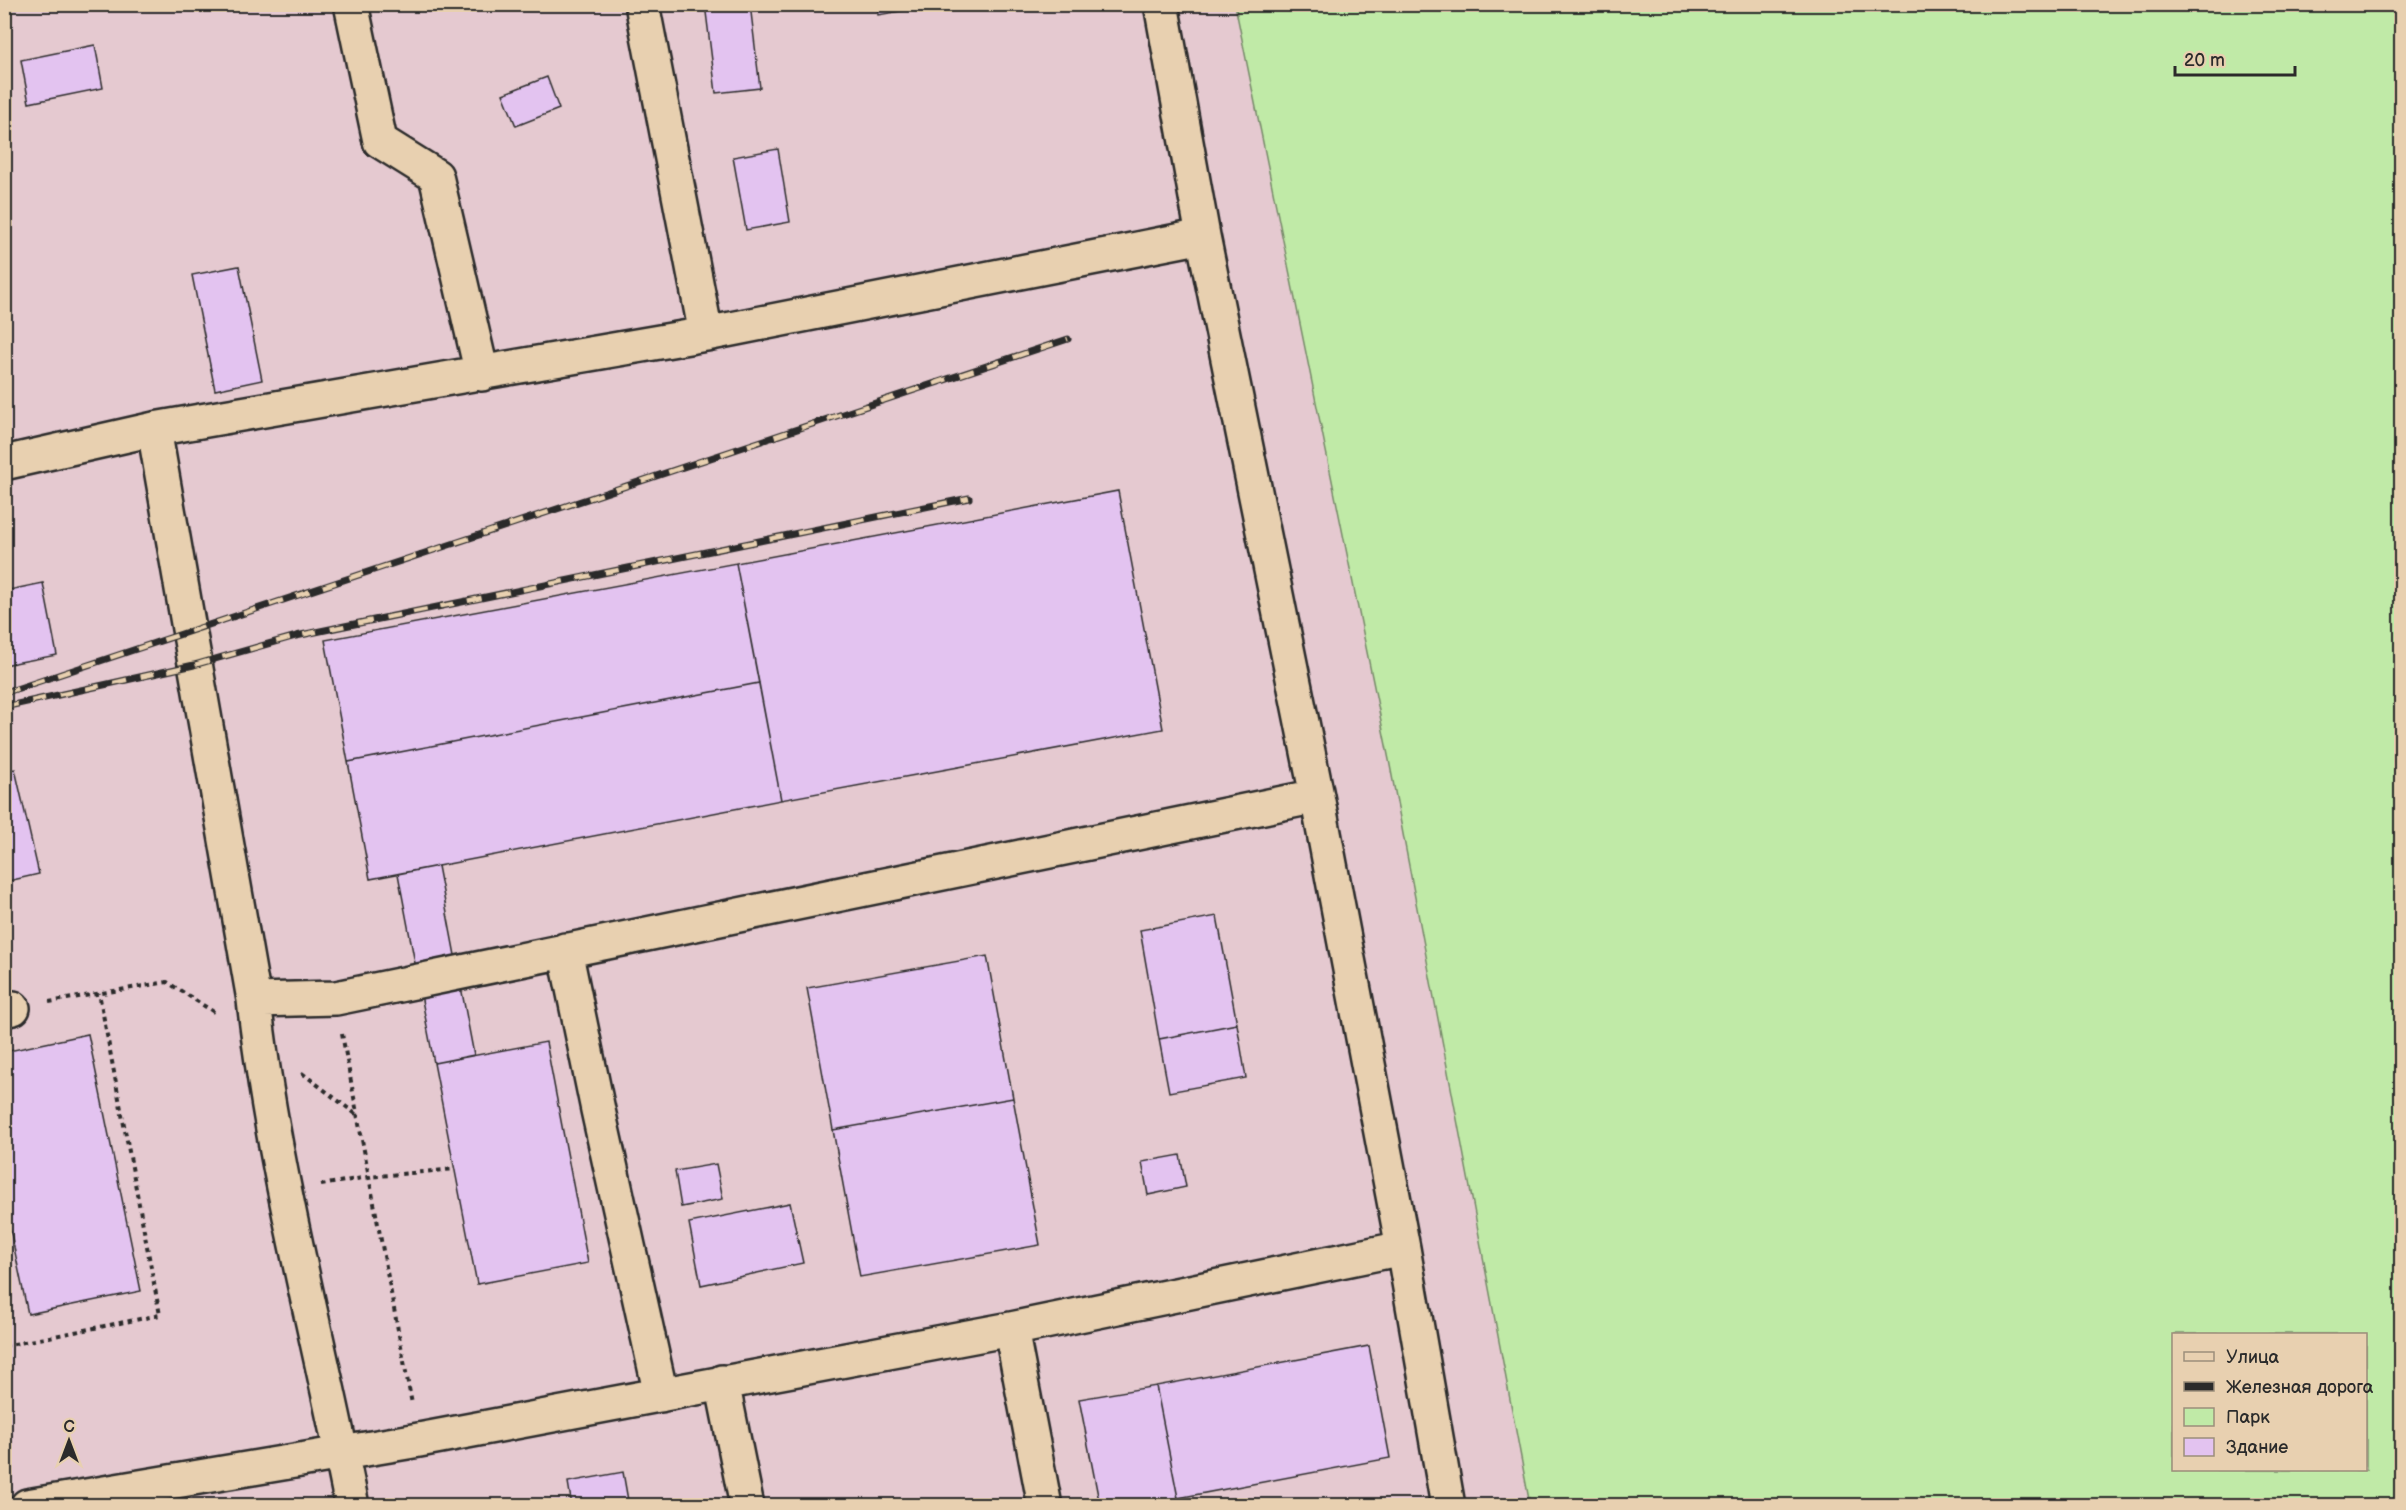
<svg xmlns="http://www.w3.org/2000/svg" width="2406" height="1510" font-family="'Balsamiq Sans',sans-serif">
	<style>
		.built { fill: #e5c9d0 }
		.green { fill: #c0eaa7; stroke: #768a69; stroke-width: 1.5; fill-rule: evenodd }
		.building { fill: #e3c3f0; stroke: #2b2b2b; stroke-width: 1.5 }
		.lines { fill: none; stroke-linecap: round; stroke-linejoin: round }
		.minor-casing { stroke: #2b2b2b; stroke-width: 38 }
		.path { stroke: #2b2b2b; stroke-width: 4; stroke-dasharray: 4.5 4.5; stroke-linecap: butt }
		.minor { stroke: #e8d0b0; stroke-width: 33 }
		.rail-casing { stroke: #2b2b2b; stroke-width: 7 }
		.rail { stroke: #e8d0b0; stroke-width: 4.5; stroke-dasharray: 14; stroke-linecap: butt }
	</style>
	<rect width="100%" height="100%" fill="#e6ccc3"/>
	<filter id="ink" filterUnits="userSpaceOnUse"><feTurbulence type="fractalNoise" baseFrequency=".0167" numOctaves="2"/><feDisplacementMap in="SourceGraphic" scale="12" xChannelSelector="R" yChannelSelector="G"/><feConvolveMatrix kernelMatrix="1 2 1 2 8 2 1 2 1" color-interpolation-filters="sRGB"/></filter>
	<g filter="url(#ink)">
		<!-- built -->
		<path class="built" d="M5,5h1230l154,755 141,745 -1525,1z"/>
		<!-- green -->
		<path class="green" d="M1235,5h1166v1500h-871l-141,-745zM2174,1334h192v136h-192z"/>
		<!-- building -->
		<path class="building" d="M705,4h45l10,84 -44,5z
			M876,4h66l-64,11z
			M95,45l8,43 -74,15 -8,-43z
			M547,77l12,32 -43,17 -13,-32z
			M778,149l12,73 -44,8 -13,-73z
			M239,266l23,114 -47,10 -23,-115z
			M1118,491l45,238 -382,71 -45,-237z
			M736,563l23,120 -411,79 -23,-122z
			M43,583l14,72 -53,10v-74z
			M759,683l22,117 -411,79 -22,-117z
			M15,769l24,105 -35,8v-111z
			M438,866l36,189 -40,8 -36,-189z
			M1217,916l20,108 -78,15 -19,-109z
			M987,956l26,142 -180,32 -26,-142z
			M1237,1024l9,54 -77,14 -10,-53z
			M88,1034l53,257 -113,23 -24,-114v-148z
			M546,1042l42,221 -111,21 -43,-221z
			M1013,1098l27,147 -180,32 -27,-147z
			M1180,1155l6,32 -38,8 -6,-33z
			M716,1164l7,35 -42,8 -6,-36z
			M790,1203l13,60 -102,22 -12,-62z
			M1369,1346l21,112 -212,40 -22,-112z
			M1156,1386l22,112 -34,8h-44l-21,-107z
			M623,1472l6,34h-57l-4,-24z"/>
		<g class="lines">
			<defs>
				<path id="minor" d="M351,4l29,137 56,35 46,198
					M642,4l64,330
					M1161,4l42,232
					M154,429l100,571c19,171 65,337 98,506
					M4,463l150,-34 552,-95 497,-98 114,560 86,452 -392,81 -592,111 -392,66
					M565,950l33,160 63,285
					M254,1000l82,-2 981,-202
					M4,1010l9,-2
					M1403,1248l45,258
					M1011,1329l34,177
					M722,1382l25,124"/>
			</defs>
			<!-- minor casing -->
			<use href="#minor" class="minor-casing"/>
			<!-- path -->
			<path class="path" d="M49,1002l118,-20 50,32
				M342,1034l70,370
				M302,1073l55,42
				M321,1185l47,-8 87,-8
				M4,1346l156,-31 -61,-322"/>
			<!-- minor -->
			<use href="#minor" class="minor"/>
			<defs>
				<path id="rail" d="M4,693l1064,-354
					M4,707l190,-42 102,-29 673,-138"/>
			</defs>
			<!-- rail casing -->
			<use href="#rail" class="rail-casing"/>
			<!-- rail -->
			<use href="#rail" class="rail"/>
		</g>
	</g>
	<!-- margin -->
	<rect width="2406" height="1510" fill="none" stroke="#e8d0b0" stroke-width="24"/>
	<rect x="12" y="12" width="2382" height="1486" fill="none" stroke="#2b2b2b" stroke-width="2" filter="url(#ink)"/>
	<!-- legend -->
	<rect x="2172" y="1333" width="195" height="138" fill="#e8d0b0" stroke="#9c8e7b" stroke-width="1.5"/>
	<rect x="2184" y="1352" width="30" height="9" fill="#e8d0b0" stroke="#9c8e7b" stroke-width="1.5"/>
	<text x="2226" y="1363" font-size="18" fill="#2b2b2b">Улица</text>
	<rect x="2184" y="1382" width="30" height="9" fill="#2b2b2b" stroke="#9c8e7b" stroke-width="1.5"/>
	<text x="2226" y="1393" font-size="18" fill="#2b2b2b">Железная дорога</text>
	<rect x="2184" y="1408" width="30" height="18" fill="#c0eaa7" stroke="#9c8e7b" stroke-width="1.5"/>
	<text x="2226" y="1423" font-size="18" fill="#2b2b2b">Парк</text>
	<rect x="2184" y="1438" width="30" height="18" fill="#e3c3f0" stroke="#9c8e7b" stroke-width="1.5"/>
	<text x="2226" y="1453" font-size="18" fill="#2b2b2b">Здание</text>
	<!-- north arrow -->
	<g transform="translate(69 1441)" stroke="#e8d0b0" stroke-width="4.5" paint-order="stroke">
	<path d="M0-4.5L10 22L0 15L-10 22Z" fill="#2b2b2b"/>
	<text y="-9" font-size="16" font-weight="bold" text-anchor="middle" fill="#2b2b2b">С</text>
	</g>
	<!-- scale -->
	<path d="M2175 66v9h120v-9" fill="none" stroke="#2b2b2b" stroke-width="3"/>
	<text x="2184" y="66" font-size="18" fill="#2b2b2b" stroke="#e8d0b0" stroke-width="4.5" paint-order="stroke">20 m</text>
</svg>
